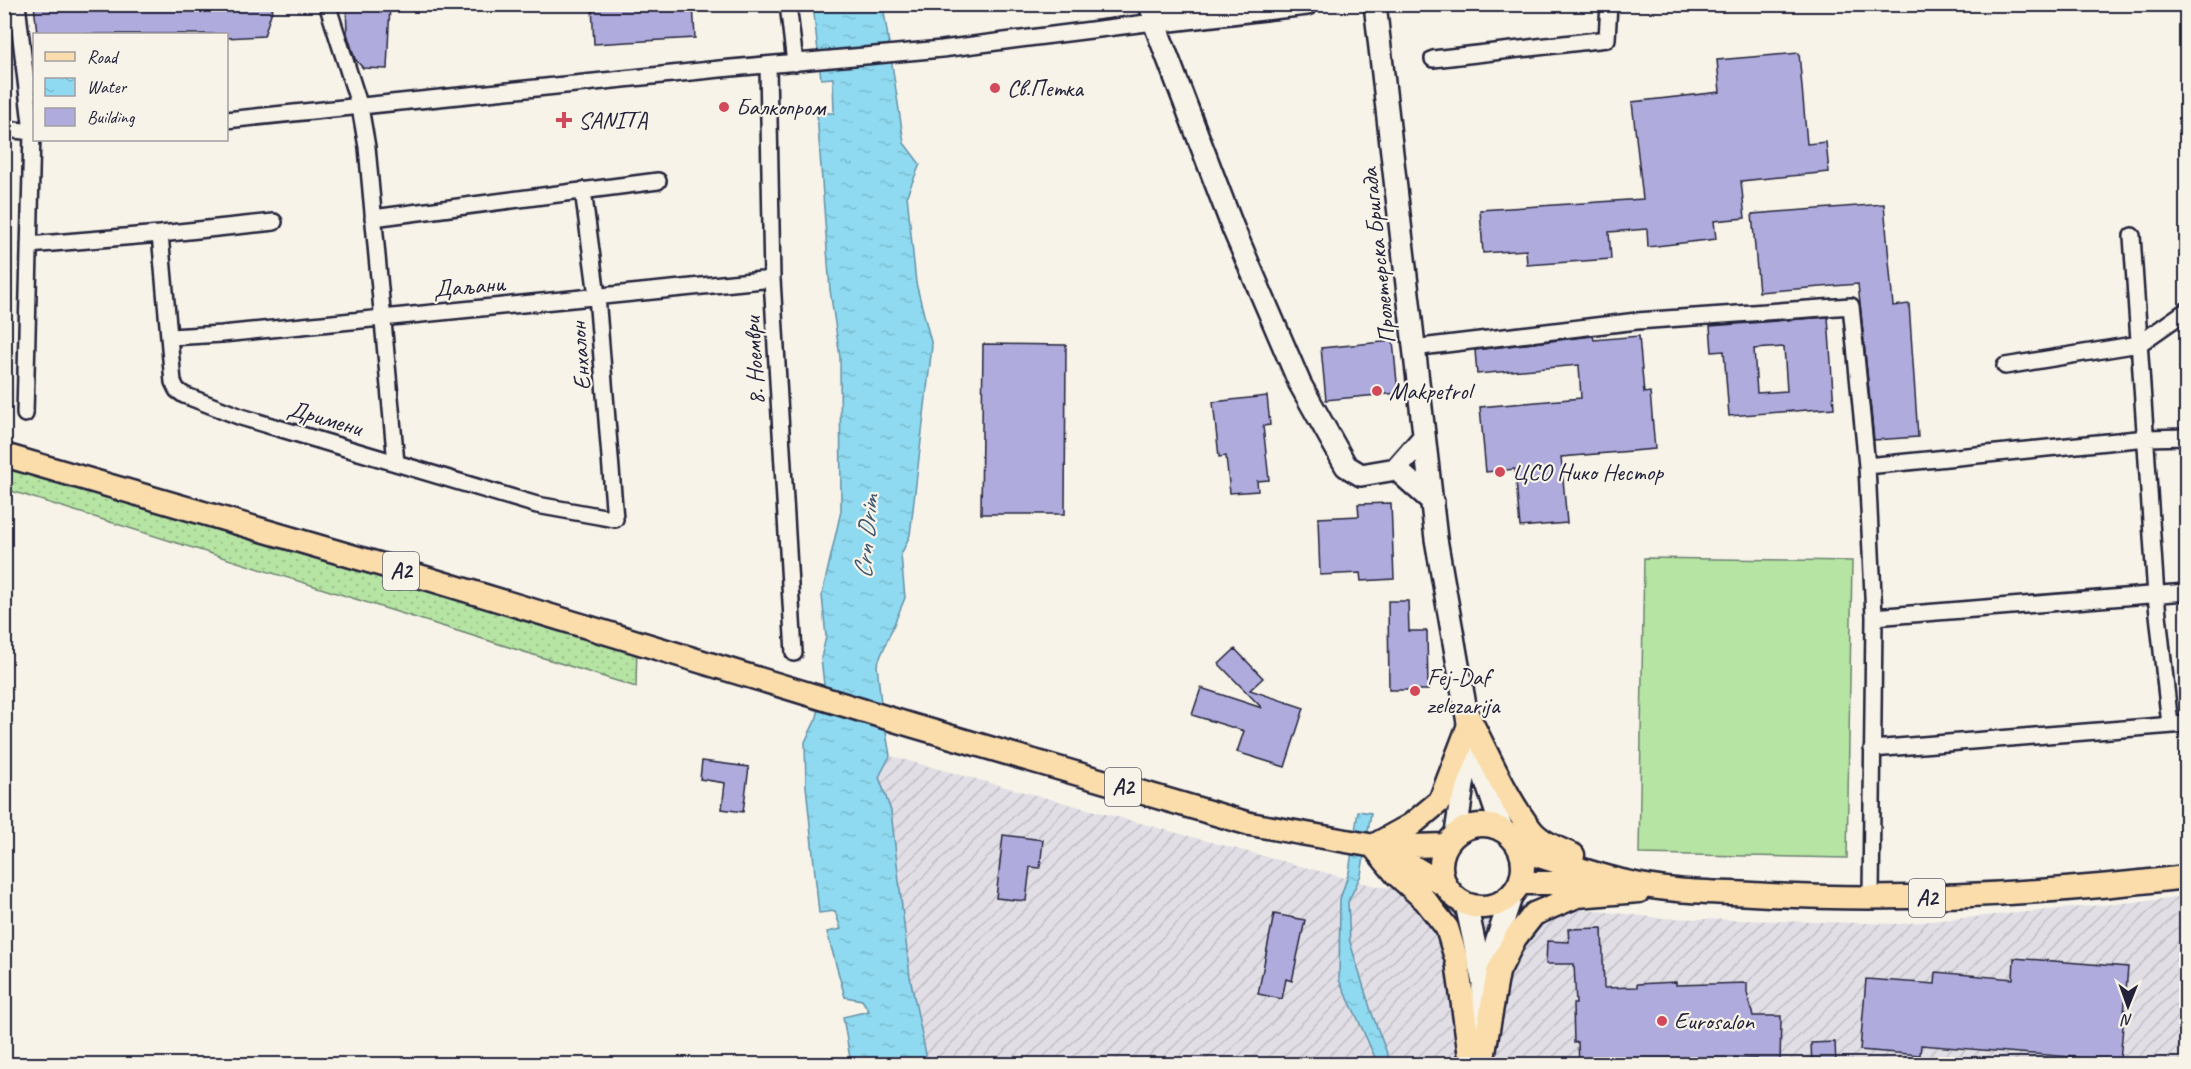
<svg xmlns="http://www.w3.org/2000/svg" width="2191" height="1069" font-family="Caveat,sans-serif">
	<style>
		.industrial { fill: url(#industrial-furrows) }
		.grass { fill: url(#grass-dots); stroke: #6c836f; stroke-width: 1.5 }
		.garden { fill: #b6e4a3; stroke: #6c836f; stroke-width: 1.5 }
		.water { fill: url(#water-ripples); stroke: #6390a8; stroke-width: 1.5 }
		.building { fill: #afacdd; stroke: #22223b; stroke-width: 1.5; fill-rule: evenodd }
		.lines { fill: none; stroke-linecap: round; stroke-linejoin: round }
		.street-casing { stroke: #22223b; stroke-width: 20 }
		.secondary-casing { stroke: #22223b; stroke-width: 26 }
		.primary-casing { stroke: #22223b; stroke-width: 27 }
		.street { stroke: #f7f3e8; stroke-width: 15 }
		.secondary { stroke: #f7f3e8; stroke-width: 21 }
		.primary { stroke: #faddab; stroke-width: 22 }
		.poi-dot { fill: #d1495b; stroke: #f7f3e8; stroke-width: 2 }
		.labels { text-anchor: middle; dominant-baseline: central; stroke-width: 4.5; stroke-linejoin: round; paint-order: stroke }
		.shield { fill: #f7f3e8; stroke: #62616f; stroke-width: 1.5 }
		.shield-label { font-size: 22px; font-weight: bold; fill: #22223b }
		.poi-label { font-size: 24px; fill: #22223b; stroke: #f7f3e8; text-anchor: start }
		.street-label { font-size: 24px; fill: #22223b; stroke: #f7f3e8 }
		.water-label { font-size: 26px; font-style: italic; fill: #435971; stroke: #f7f3e8 }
	</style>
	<defs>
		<pattern id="industrial-furrows" width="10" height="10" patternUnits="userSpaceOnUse" patternTransform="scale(1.5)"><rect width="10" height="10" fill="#e1dee5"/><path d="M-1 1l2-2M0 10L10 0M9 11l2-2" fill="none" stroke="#c1bec5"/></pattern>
		<pattern id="grass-dots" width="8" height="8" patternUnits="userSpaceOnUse" patternTransform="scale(1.5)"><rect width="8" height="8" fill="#b6e4a3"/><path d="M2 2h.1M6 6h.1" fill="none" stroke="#9cc38d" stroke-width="1.8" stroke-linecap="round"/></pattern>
		<pattern id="water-ripples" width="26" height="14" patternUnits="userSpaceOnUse" patternTransform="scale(1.5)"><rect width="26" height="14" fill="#8fdaf0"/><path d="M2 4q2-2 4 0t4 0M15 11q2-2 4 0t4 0" fill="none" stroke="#7bbbcf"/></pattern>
	</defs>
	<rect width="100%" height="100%" fill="#f7f3e8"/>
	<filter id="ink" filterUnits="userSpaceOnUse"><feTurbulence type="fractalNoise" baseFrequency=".0167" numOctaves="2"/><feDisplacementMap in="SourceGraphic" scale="12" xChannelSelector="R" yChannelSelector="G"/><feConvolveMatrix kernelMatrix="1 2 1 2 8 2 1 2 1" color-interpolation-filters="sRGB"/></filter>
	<g filter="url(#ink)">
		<!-- industrial -->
		<path class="industrial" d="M890,756l485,130 285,32 239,6 257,-24 30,-5v169h-1258l-18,-87 -19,-166 -12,-34z"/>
		<!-- grass -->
		<path class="grass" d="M4,455l633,188 -1,44 -631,-198z"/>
		<!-- garden -->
		<path class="garden" d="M1644,558l208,3 -5,297 -208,-4z"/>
		<!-- water -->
		<path class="water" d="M813,5h70l21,138 16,21 -13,31 9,88 16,63 -22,189 -9,20 4,43 -28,67 4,38 9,53 -11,21 12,34 19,166 18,87h-77l-8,-47 26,-6 -7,-11 -17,-3 -18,-65 14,-3 -6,-18 -16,2 -13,-127 -1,-44 12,-25 7,-32 -3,-27 5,-21 -4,-42 19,-84 -1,-154 -10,-67 -13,-177h17l-1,-35 -12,1z
			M1358,811l13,2 -10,62 -13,27 2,40 21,69 20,53h-13l-22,-49 -17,-35 1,-81 9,-27z"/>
		<!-- building -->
		<path class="building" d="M34,4h19v5l53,-5h168l-10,32 -38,2v-4h-189z
			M346,4h44l-3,65 -24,-1 -8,-9 -8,-26z
			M631,4h62l2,34 -101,6 -2,-37z
			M1799,53l8,91 19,-2 3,30 -88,9 4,37 -31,3 2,18 -68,8 -1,-18 -38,3 2,27 -84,6 -1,-15 -43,3 -3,-43 163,-11 -11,-97 88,-10 -3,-32z
			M1884,204l9,102 16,-2 9,133 -44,3 -16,-156 -99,8 -7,-78z
			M1828,317l6,91 -105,8 -5,-65 -12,1 -2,-26zM1784,347l3,44 -30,2 -3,-44z
			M1593,336l1,4 45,-4 5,57 6,-1 5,57 -94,8 6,66 -47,4 -5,-58 -29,3 -6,-65 101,-9 -2,-33 -102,9 -2,-24z
			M1393,341l5,52 -72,7 -5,-52z
			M983,344l83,1 -1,169h-84z
			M1267,396l3,29 -7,1 6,54 -12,1 1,10 -28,2 -4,-37 -7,1 -6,-55z
			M1391,503l3,76 -33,2 -1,-8 -40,2 -2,-57 41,-2 -1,-12z
			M1388,601h20l1,30h18l1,59h-39z
			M1235,649l28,29 -13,12 54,18 -19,59 -48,-15 7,-21 -52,-16 9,-27 61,20 -43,-44z
			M702,761l47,6 -6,45 -21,-3 3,-26 -25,-4z
			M1003,835l40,5 -3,28 -10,-1 -4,34 -30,-3z
			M1274,914l31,6 -13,61 -6,-2 -4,20 -24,-5z
			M1602,928l2,60 33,-1v-3l39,-2v3l71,-2v10l6,23h28l-1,49h-23v-6l-178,6 -1,-23 -4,1 -1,-39h3l-2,-40h-28l1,-23 22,1 -1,-13z
			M2014,958l114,9 -8,94 -199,-16 -1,10 -60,-5 6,-71 69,5 1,-12 77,7z
			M1835,1042l1,23h-24l-1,-22z"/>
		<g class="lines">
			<defs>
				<path id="street" d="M17,4l15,128 -7,282
					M327,4l33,103 7,40 29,316
					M788,4l7,59
					M1433,59l174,-20 2,-35
					M768,66l4,213 22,374
					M226,120l494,-51 222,-20 212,-27 -8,-18
					M4,129l30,3
					M373,218l285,-37
					M160,234l13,148 4,8 7,5 57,22 296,88 78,14 -18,-223 -14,-106
					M2132,236l24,360 14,129
					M29,245l131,-11 114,-12
					M170,337l52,-3 550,-55
					M1413,348l224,-27 214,-15 16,160 7,151 -3,282
					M2005,366l134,-22 47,-33
					M1867,466l280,-28 39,-1
					M1874,617l312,-25
					M1872,749l314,-25"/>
				<path id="secondary" d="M1307,4l-153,18 79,206 67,156 46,82 15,9 35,-6 28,-32
					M1375,4l61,535 34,195 32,95
					M1396,469l37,33
					M1456,833l14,-96
					M1466,904l17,79
					M1481,1025l2,-42 28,-86"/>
				<path id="primary" d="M4,455l392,114 518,157 336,98 130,23 66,-2
					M1468,716c19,36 39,84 64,115 9,11 28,19 41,24
					M1469,725l-29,76 -29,24 -38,21 23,28 29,26 22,28 10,33 14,103
					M1441 866a41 41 0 1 1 82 0a41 41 0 1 1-82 0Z
					M1381,848l65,38
					M1522,851c35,10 69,23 104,31 41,10 85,10 126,12 146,9 290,0 434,-17
					M1521,883h77
					M1482,1064l16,-92 17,-34 19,-24 43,-18 62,-5"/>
			</defs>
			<!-- street casing -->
			<use href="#street" class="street-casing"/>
			<!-- secondary casing -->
			<use href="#secondary" class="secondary-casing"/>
			<!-- primary casing -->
			<use href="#primary" class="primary-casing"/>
			<!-- street -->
			<use href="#street" class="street"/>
			<!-- secondary -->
			<use href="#secondary" class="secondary"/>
			<!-- primary -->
			<use href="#primary" class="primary"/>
		</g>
	</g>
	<!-- markers -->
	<g class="poi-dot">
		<circle cx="995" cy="88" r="6"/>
		<circle cx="724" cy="107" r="6"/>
		<path d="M561 111h6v6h6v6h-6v6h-6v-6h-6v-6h6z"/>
		<circle cx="1377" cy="391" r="6"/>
		<circle cx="1500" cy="472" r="6"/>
		<circle cx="1415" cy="691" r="6"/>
		<circle cx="1662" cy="1021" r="6"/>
	</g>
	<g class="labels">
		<!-- shield labels -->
		<g class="shield">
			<rect x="383" y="552" width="36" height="38" rx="4.5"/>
			<rect x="1105" y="768" width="36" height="38" rx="4.5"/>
			<rect x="1909" y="879" width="36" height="38" rx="4.5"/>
		</g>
		<g class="shield-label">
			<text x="401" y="571">A2</text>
			<text x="1123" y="787">A2</text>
			<text x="1927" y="898">A2</text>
		</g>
		<!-- poi labels -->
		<g class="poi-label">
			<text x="1007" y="88">Св.Петка</text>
			<text x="736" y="107">Балкопром</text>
			<text x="578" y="120">SANITA</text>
			<text x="1389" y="391">Makpetrol</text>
			<text x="1512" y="472">ЦСО Нико Нестор</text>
			<text x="1427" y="677">Fej-Daf<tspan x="1427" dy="28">zelezarija</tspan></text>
			<text x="1674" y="1021">Eurosalon</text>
		</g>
		<!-- street labels -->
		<g class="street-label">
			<text transform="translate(1378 256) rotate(-96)">Пролетерска Бригада</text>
			<text transform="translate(469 286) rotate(-5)">Даљани</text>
			<text transform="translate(580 356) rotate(-94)">Енхалон</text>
			<text transform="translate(754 361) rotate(-93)">8. Ноември</text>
			<text transform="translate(325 418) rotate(16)">Дримени</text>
		</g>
		<!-- water labels -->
		<g class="water-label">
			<text transform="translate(866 537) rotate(-85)">Crn Drim</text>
		</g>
	</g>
	<!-- margin -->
	<rect width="2191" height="1069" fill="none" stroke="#f7f3e8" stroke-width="24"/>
	<rect x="12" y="12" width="2167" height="1045" fill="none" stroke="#22223b" stroke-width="2" filter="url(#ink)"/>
	<!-- legend -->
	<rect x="33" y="33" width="195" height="108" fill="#f7f3e8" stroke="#a29fa3" stroke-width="1.5"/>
	<rect x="45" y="52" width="30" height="9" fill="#faddab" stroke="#a29fa3" stroke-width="1.5"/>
	<text x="87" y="63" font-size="18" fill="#22223b">Road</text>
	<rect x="45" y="78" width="30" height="18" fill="url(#water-ripples)" stroke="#a29fa3" stroke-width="1.5"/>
	<text x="87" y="93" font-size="18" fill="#22223b">Water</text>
	<rect x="45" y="108" width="30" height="18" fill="#afacdd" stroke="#a29fa3" stroke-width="1.5"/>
	<text x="87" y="123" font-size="18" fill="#22223b">Building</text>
	<!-- north arrow -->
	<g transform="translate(2128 1006) rotate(181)" stroke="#f7f3e8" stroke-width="4.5" paint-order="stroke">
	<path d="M0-4.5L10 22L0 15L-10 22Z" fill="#22223b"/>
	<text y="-9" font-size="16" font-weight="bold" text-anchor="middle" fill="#22223b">N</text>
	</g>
</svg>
